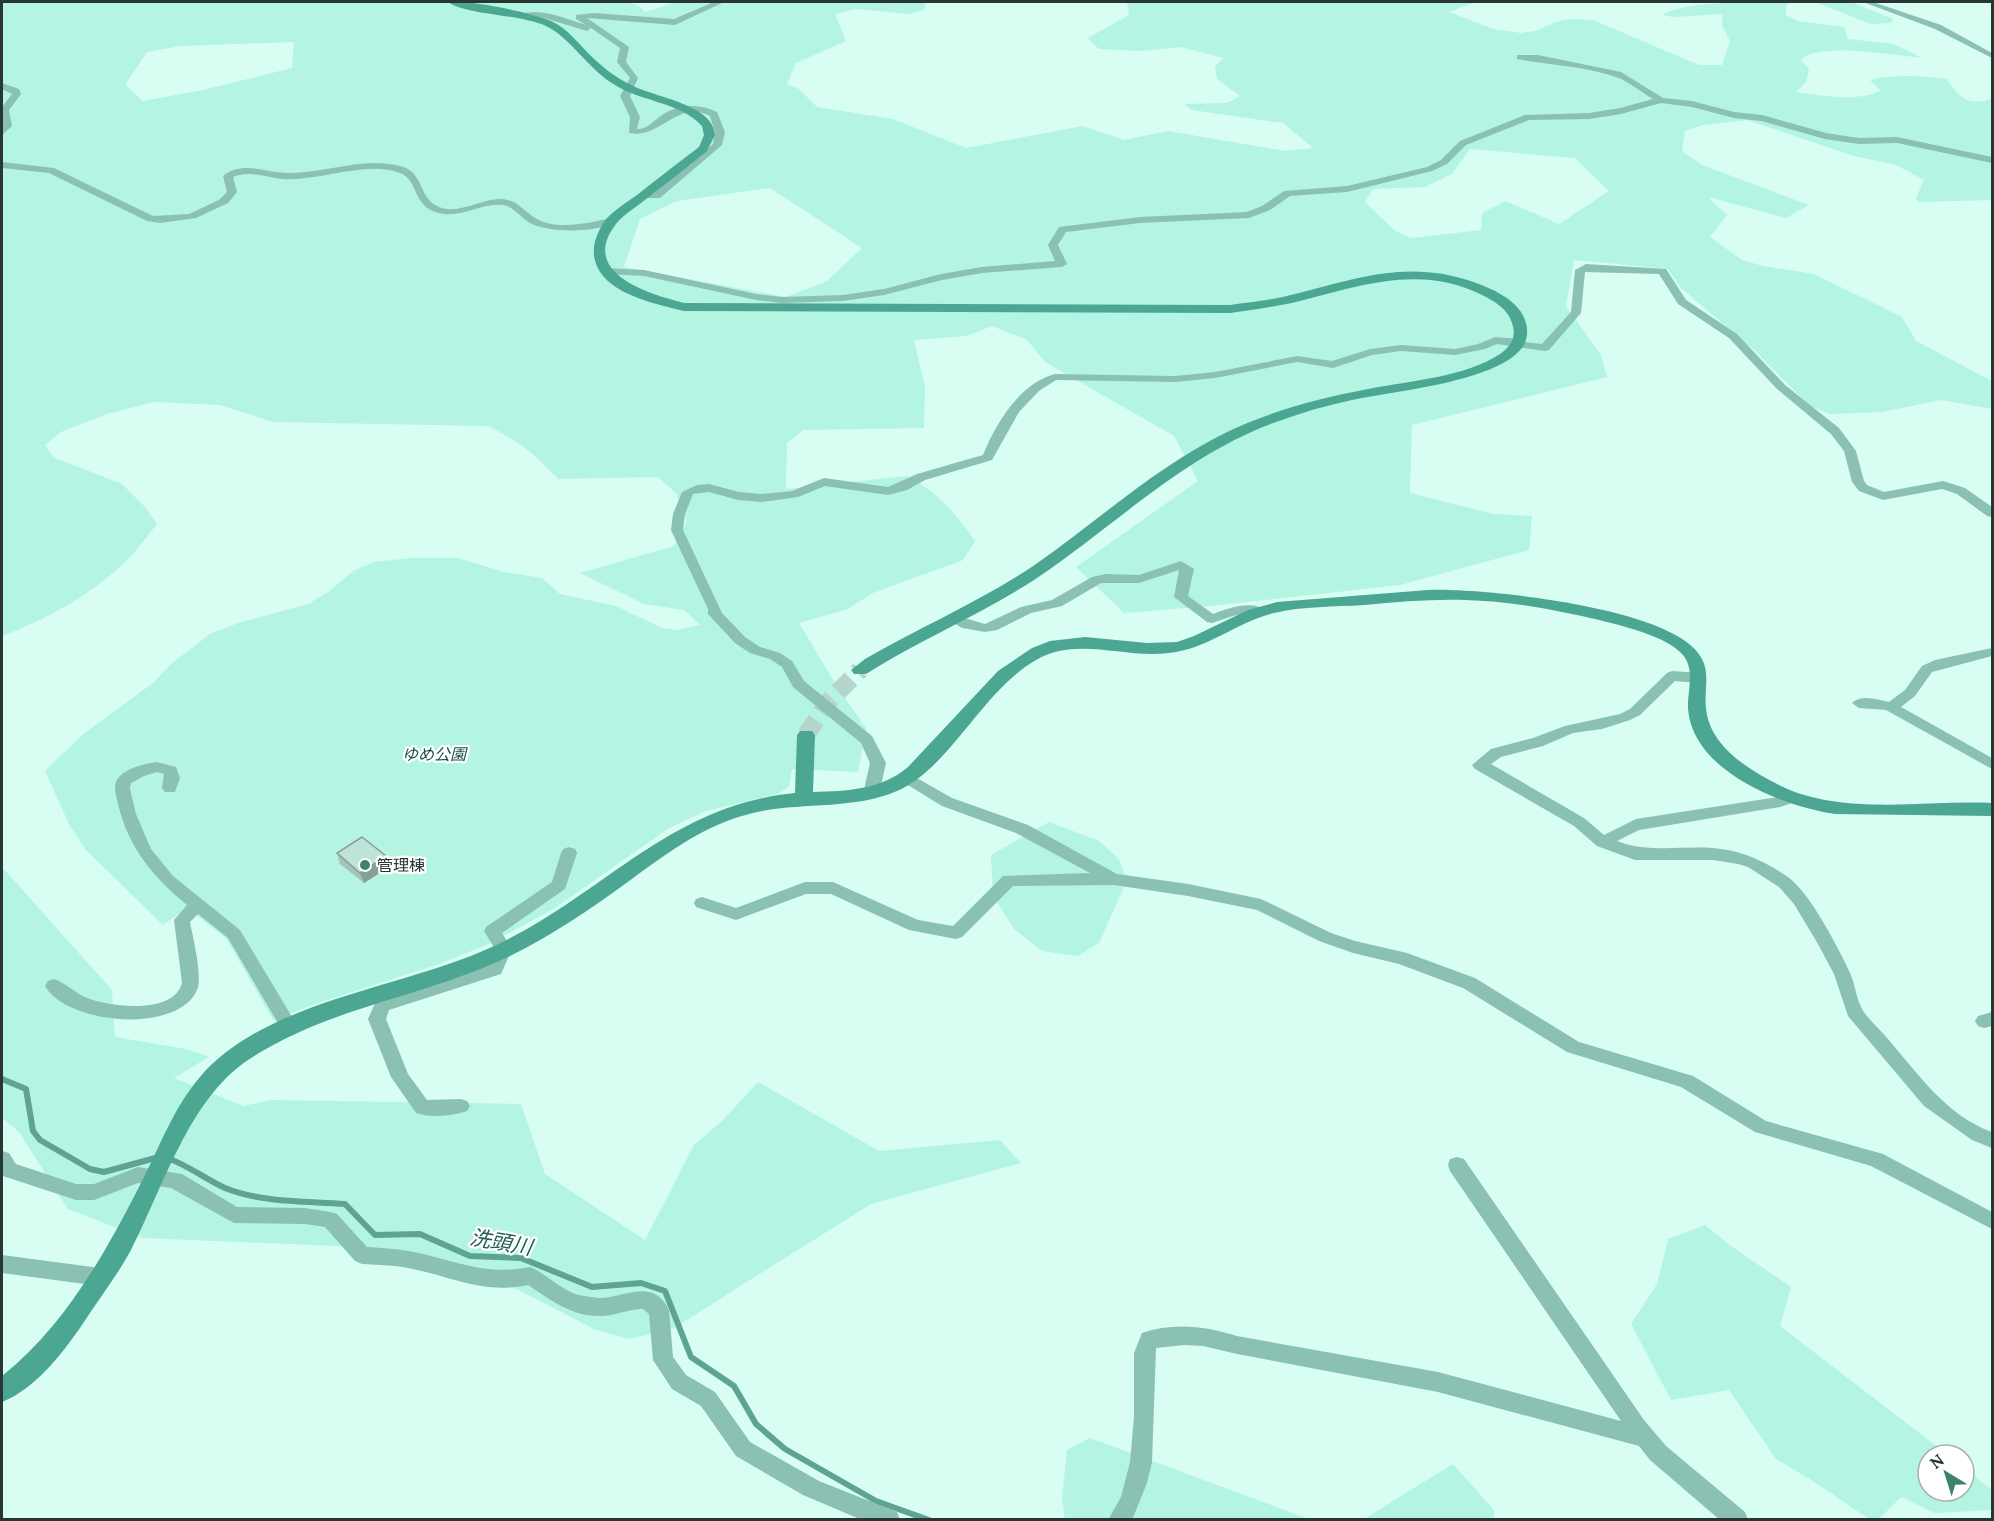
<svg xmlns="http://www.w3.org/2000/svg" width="1994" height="1521" font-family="Lora,'Noto Sans JP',serif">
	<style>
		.green { fill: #b3f5e2; fill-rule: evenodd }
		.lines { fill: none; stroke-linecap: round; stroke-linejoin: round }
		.stream { stroke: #5ea492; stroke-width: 6 }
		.secondary-tunnel { stroke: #b5d5cc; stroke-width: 18; stroke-dasharray: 18 9; stroke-linecap: butt }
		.street { fill: #8ac1b2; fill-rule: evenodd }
		.secondary { fill: #4ca792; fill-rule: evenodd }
		.wall { fill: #a4c3ba }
		.shaded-wall { fill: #869f97 }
		.building { fill: #bfe3d8; stroke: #869f97; stroke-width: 1.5 }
		.poi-dot { fill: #3f8171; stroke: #fff; stroke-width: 2 }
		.labels { text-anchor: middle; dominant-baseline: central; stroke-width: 4.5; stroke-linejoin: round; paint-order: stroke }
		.park-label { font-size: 16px; font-style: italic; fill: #155145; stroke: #fff }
		.poi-label { font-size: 16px; fill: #283733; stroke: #fff; text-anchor: start }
		.near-water-label { font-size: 21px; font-style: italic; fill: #245e51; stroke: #fff }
	</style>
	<rect width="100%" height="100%" fill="#d8fdf2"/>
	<!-- green -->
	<path class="green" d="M2,2h629l-2,1 9,2 7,7 31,-10h250l-2,8 -15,4 -53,-5 -21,5 11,27 -50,22 -9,21 12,5 18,18 76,12 73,29 117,-22 41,14 44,-9 118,20 27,-3 -30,-25 -91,-13 -8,-6 43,-1 13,-7 -23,-17 -2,-12 8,-9 -42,-11 -39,4 -43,-2 -11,-11 41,-23 -2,-13h349l-27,10 44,17 28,4 14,-2 24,-10 14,-2 20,1 106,45h23l8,-24 -8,-16 1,-11 -50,3 -11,-2c24,-15 95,-13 128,-13l-4,4v9l12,6 46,6 4,12 46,5 29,14c-25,-2 -105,-17 -122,2l8,9 -3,13 -10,10c29,4 57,10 85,-1l-11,-11c25,-6 51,-4 77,-1 12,20 22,27 45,20v101l-74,2 -2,-4 8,-18 -28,-15 -42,-9 -107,-36 -44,5 -18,6 -3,20 20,14 107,40 -23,13 -78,-21 19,18 -17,22 32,23 21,6 51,8 88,43 14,24 76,40v28l-51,-9 -59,12 -53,2 -19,-8 -56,-56 -73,-62 -13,-19 -94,-9 -8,46 35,49 6,22 -195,48 -2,68 84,21 38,2 -3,34 -129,35 -189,21 -87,7 -48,-46 122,-86 -24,-45 -129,-74 -18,-22 -35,-14 -25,10 -53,4 11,47 -1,41 -121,2 -16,13 -1,46 121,-13c28,14 50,39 68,65l-12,19 -90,33 -25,16 -49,14 40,67 27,38 -8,44 -66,-3 -3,18 -12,7 -71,17 -37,17 -114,80 -66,36 -50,20 -124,40 -42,16 -47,-82 -39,-30 -24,17 -78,-76 -16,-25 -24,-53 37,-36 71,-52 18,-19 39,-30 28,-11 70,-19 20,-12 25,-21 21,-9 36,-4h48l46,14 38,6 18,16 56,12 46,22 15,2 23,-5 -16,-15 -40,-6 -64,-31 94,-27 13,-25 -11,-28 -18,-16 -100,2c-23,-25 -40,-39 -71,-53l-214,-4 -53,-17 -67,-3 -46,12 -46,18 -16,13 8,12 69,27 24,24 11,16c-11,14 -23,30 -36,42 -34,31 -76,54 -119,70zM294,42l-2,26 -89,22 -60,11 -18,-16 22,-33 34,-6zM1470,149l105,9 34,33 -50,33 -54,-23 -23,12 -1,17 -69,8 -17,-7 -30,-29 8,-13 52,-2 27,-13zM770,188l92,60 -35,33 -41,16 -162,-30 16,-48 37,-18z
		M1815,2h36l42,17 -2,4 -20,1z
		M1049,822l50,19 19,17 9,22 -28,63 -21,13 -36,-5 -28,-22 -21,-33 -2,-41z
		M2,867l110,123 3,47 71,12 23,8 -35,21 70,28 27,-6 250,4 24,70 100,66 49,-95 30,-26 34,-37 121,69 121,-11 21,23 -150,41 -197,124 -45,11 -33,-9 -110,-57 -68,-18 -81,-9 -194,-8 -75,-29 -49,-77 -17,-14z
		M1705,1225l26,21 60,41 -11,39 168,129h-20v36h36v-23l28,22v20l-57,3 -34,-16 -22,22h-10l-59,-40 -34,-20 -47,-69 -58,10 -40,-76 26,-40 11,-45z
		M1090,1438l219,81 -244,1 -3,-21 5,-49z
		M1453,1464l41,46v9h-130z"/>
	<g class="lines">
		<!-- stream -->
		<path class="stream" d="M2,1079l24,10 7,42 7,9 50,29 14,3 55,-15
			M167,1158c21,7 38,21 58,30 37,15 81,13 120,16l30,31 45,-1 50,22 51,2 71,29 49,-4 24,8 26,66 43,29 22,38 29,25 91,52 53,19"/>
		<!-- secondary-tunnel -->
		<path class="secondary-tunnel" d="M806,735l24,-35 30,-30"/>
		<!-- street -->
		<path class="street" d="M714,2h10l-49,23 -88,-7 42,29 -3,15 12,16 -8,18 10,21 -3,12c11,0 16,-8 25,-14 16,-11 38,-12 55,-3l8,20 -3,13 -62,53h-20v-4l14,-1 59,-49 2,-12 -5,-16c-33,-17 -50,24 -81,17l1,-16 -10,-21 10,-18 -13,-16 3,-14 -29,-20 -4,3 -43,-13h-21l-4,-2c17,-11 49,4 67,9l-10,-6v-4l18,-2 80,6z
			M1863,2h10l68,23 51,28v5l-57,-29z
			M1517,55h21l83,17 42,26 29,3 42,11 28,3 64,18 33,5 38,-1 95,20v6l-95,-20 -38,1 -34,-5 -64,-18 -27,-3 -42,-11 -31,-4 -40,11 -32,5 -60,1 -63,25 -19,19 -15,7 -85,21 -57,4 -20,14 -21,8 -109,5 -74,9 -8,13 9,19 -5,3 -80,6 -40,7 -58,15 -41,6 -61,2 -26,-3 -112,-24 -40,-2 -5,-3 5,-3 40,2 112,24 26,3 61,-2 41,-6 57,-15 41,-7 73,-6 -7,-16 11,-18 81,-10 107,-5 15,-6 22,-15 63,-5 80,-19 14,-7 19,-19 65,-26 64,-2 31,-5 33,-9c-12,-7 -26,-19 -40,-23 -31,-10 -64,-11 -96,-17z
			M2,83l17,6 2,5 -12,16 3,16 -10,9v-28l10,-13 -10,-5z
			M2,162l52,6 99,48 36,-2 30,-14 8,-8 -4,-16c15,-13 35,-7 53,-4 42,6 85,-18 127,-5 20,6 16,30 34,39 20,10 43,-7 63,-7 16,0 23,11 35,19 21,13 54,5 76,0l5,3c-16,12 -66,12 -84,3 -11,-5 -18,-18 -30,-19 -22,-2 -41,14 -63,8 -27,-6 -20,-33 -39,-40 -34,-13 -81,9 -118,6 -16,-2 -33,-9 -49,-2l4,15 -9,11 -32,15 -36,5 -13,-2 -98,-48 -47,-5z
			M1586,264l80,5 20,31 51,34 48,51 54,43 17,23 8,30 3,4 17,7 59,-11 22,7 27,19v10l-5,-1 -30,-22 -15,-5 -59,11 -24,-9 -7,-9 -8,-31 -13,-17 -54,-45 -48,-51 -51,-34 -19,-30 -74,-2 -4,41 -32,37 -4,1 -48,-7 -12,5 -30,6 -54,-4 -29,4 -39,13 -36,-6 -82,16 -40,4 -119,-2 -17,11 -20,21 -27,48 -67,20 -18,10 -19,5 -63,-9 -27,11 -36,5 -24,-2 -29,-8 -16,2 -8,20 -2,16 39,83 23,24 15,10 20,6 12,8 12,20 68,55 14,27 -7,31 -3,4h-10l-3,-4 7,-31 -9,-20 -68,-56 -11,-20 -12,-8 -20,-6 -15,-10 -27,-29v-5l-37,-79 2,-16 9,-22 15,-7 12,-1 30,8 23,2 30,-3 32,-13 64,9 29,-13 66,-19c13,-32 37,-72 72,-81l120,2 40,-4 82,-16 35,5 38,-12 31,-4 54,4 23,-5 17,-7 24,2 5,3 18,2 29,-32 4,-42z
			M1181,561l13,8 -6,27 25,18c16,-6 41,-15 54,-2l-7,4 -24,-1 -24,8 -5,-1 -33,-25 5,-27 -40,13h-38l-39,23 -31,7 -34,17 -12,2 -23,-4 -15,-9 7,-4 31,9 36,-17 31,-7 40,-23 14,-3 33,1z
			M1992,648v8l-60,16 -17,24 -14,11 91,51v11l-106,-59 -27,-2 -7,-5c9,-9 25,-4 37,-1l16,-12 17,-24 13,-6z
			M1672,671l27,2 7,5 -7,5 -24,-2 -35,34 -10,5 -28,9 -29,4 -30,13 -42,11 -10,7 93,54 20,17 32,-16 142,-22 12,-4 5,1 3,4 -3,4 -15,5 -141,23 -22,11c31,12 63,5 95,7 29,2 53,13 76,29 22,16 50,70 62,96 5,11 6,24 11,34 6,12 19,22 27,32 30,35 59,77 104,93v16l-20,-8 -48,-34 -76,-90 -14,-42 -16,-30 -24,-40 -15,-17 -31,-20 -10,-3 -25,-4h-78l-38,-14 -23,-20 -99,-57 -3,-4 19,-16 42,-11 32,-12 55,-12 10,-5 37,-36z
			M157,762l19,5 4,11 -5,14h-10l-3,-4 2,-14 -7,-2 -13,4 -13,7 -1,6 6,25 15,35 22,27 67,54 55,92 3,5 -3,5 -6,2 -6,-2 -55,-94 -30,-24 -8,8c3,16 13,55 7,68 -20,45 -131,34 -152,-4l3,-5 6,-2c12,4 21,14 33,19 23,9 87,17 95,-15l-8,-63 13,-15c-34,-28 -59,-58 -69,-101 -2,-9 -6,-19 1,-27 9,-10 26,-13 38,-15z
			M908,773l44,25 76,27 89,49 71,10 73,15 70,34 24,8 52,12 68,25 104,64 114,34 73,45 117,33 109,58v17l-121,-63 -116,-34 -74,-45 -114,-35 -104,-64 -64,-24 -46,-11 -34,-12 -62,-31 -69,-14 -74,-11 -101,1 -51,51 -6,2 -47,-9 -78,-36h-25l-70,26 -40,-13 -2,-4 2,-4 6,-2 34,11 69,-26h28l85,38 35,6 50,-50 87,-3 -74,-40 -74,-27 -39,-24 -3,-4z
			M569,847l6,2 2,4 -12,36 -63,44 10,16 -11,25 -112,36 -3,9 22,55 19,26 34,-1 6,2 3,5 -3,5c-13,5 -38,7 -51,2l-25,-36 -23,-58 8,-18 112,-36 7,-16 -11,-18 2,-4 66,-45 9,-29 2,-4z
			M1992,1012v14l-8,2 -6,-2 -3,-5 3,-5z
			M2,1151l7,2 7,11 60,20h18l44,-17 44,7 55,33 68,1 25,4 7,2 30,33c16,1 32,2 47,5 43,9 71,24 116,15 17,7 32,24 49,28 7,1 17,3 23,3 25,-2 52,-20 67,12l4,47 13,18 29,17 35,50 69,39 78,31 3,8h-38l-59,-25 -67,-39 -35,-50 -29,-17 -19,-29 -4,-46 -6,-5c-15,0 -28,7 -42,7 -29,1 -50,-16 -73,-31 -44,9 -73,-7 -115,-16 -16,-4 -34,-4 -51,-5l-7,-3 -30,-34 -20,-3 -71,-1 -63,-35 -33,-5 -44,17h-18l-73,-24z
			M1457,1157l7,2 180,261 22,26 79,66 3,8h-28l-70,-60 -11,-14 -201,-54 -201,-38 -34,-8 -19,-1 -28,3 -4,114 -5,21 -15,37h-24l13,-23 9,-35 4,-45v-64l8,-20c31,-11 64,-7 95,3l201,36 183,49 -171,-250 -2,-6 2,-6z
			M2,1255l98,13 7,3 3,6 -3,6 -7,3 -98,-13z"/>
		<!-- secondary -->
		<path class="secondary" d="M448,2c24,-2 80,10 103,19 16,7 26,21 38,33 13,13 27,24 44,32 22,11 81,19 82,49l-8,16c-22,18 -44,35 -66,52 -8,6 -19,13 -25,21 -38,49 33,70 68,79l546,2c21,-3 43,-5 65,-11 64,-16 115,-35 181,-11 16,6 35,14 45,29 7,11 9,25 1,36 -27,34 -127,43 -170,52 -24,5 -49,12 -73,21 -92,32 -162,103 -242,157 -55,36 -116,61 -171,96h-12l-3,-4 14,-11c57,-33 117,-58 171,-95 63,-44 121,-98 191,-132 44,-21 93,-34 141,-43 40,-8 98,-12 132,-35 11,-8 17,-17 12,-31 -4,-14 -18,-22 -30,-28 -63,-32 -125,-8 -190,8 -20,4 -41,7 -62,10l-546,-2c-32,-8 -94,-20 -90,-64 1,-9 7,-22 13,-29 9,-9 20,-16 30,-23 20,-16 41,-32 62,-48l5,-12 -2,-9c-22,-24 -60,-24 -87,-41 -26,-15 -44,-47 -69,-59 -26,-12 -81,-11 -98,-24z
			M1428,590c54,-2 249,17 274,69 8,15 2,32 4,49 3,38 44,63 75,78 61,30 145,14 211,17v13l-157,-2c-52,-8 -142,-42 -147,-105 -1,-18 8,-40 -6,-55 -16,-18 -59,-28 -83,-34 -43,-10 -89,-19 -134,-20 -33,-1 -67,2 -101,5 -30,2 -61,1 -90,8 -37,9 -66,36 -105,40 -45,6 -91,-17 -133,7 -54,31 -86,108 -139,131 -49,21 -105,9 -155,25 -44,13 -80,41 -117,68 -36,26 -74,52 -115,72 -85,41 -182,51 -262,104 -59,39 -85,128 -117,190 -14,26 -33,50 -49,75 -20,29 -47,64 -80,77v-26c63,-50 104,-124 140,-195 18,-35 32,-74 58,-104 65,-77 205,-89 294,-131 108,-50 175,-141 301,-153l2,-58 3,-4h12l3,4 -2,57c34,-1 68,-2 95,-25l90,-96 34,-23 18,-7 35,-4 62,6 30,-1 17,-6 54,-26 29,-8z"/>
	</g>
	<!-- wall -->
	<path class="wall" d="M337,853l49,3 3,11 -25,16 -24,-19z"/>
	<!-- shaded-wall -->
	<path class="shaded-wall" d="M386,856l3,11 -25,16 -4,-10z"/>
	<!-- building -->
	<path class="building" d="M362,837l24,19 -26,17 -23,-20z"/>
	<!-- markers -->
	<circle class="poi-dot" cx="365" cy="865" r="6"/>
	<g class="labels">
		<!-- park labels -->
		<g class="park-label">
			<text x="434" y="754">ゆめ公園</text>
		</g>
		<!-- poi labels -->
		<g class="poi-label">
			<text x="377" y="865">管理棟</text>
		</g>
		<!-- near-water labels -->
		<g class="near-water-label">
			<text transform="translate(501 1242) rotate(10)">洗頭川</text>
		</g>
	</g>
	<!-- border -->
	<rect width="1994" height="1521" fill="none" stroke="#283733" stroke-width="6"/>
	<!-- north arrow -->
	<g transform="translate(1946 1473) rotate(322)"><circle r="28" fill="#ffffff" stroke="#a9afad" stroke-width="1.5"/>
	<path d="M0-4.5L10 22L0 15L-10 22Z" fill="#3f8171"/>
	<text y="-9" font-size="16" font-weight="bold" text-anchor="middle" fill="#283733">N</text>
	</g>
</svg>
